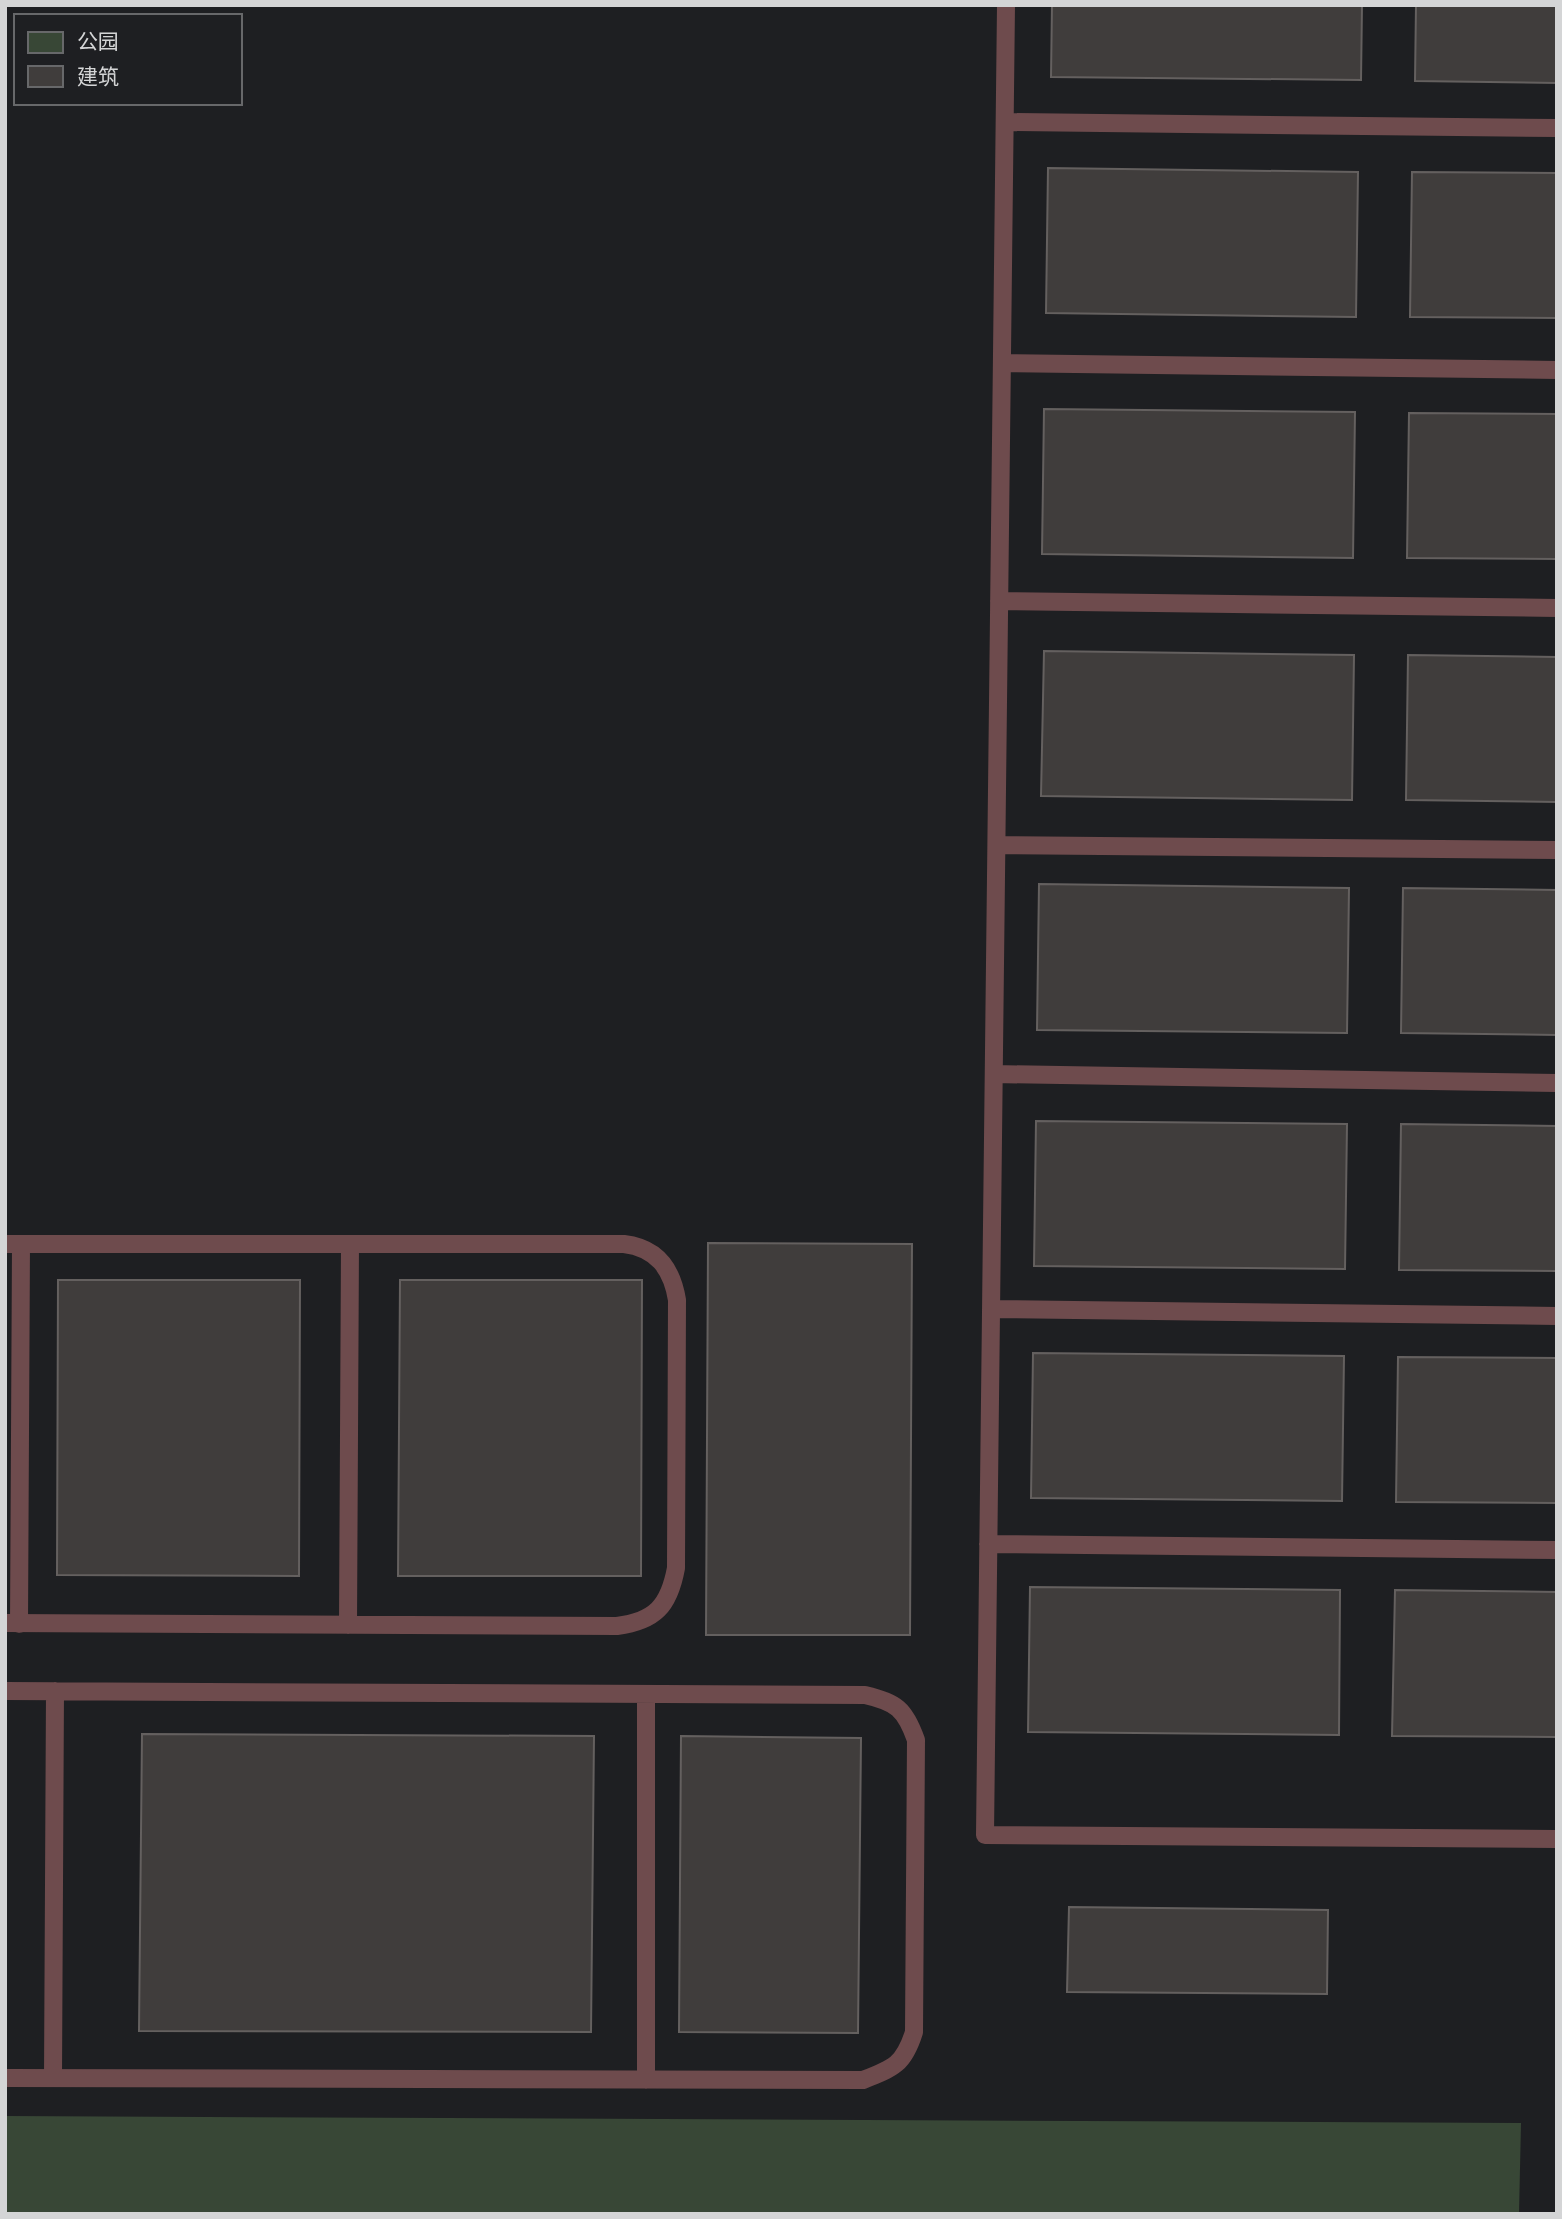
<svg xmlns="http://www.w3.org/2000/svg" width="1562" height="2219" font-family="Jost,'Noto Sans SC',sans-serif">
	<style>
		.green { fill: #384736 }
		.building { fill: #403d3c; stroke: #64605f; stroke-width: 2 }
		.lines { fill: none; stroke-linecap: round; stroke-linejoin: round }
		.service { stroke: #6e4b4d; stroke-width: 18 }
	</style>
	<rect width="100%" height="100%" fill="#1e1f22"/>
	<!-- green -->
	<path class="green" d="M5,2116l1516,7 -2,91h-1514z"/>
	<!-- building -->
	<path class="building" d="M1052,5h310l-1,75 -310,-3z
		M1416,5h141v78l-142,-2z
		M1048,168l310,4 -2,145 -310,-4z
		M1412,172l145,1v145l-147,-1z
		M1044,409l311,3 -2,146 -311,-4z
		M1409,413l148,1v145l-150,-1z
		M1044,651l310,4 -2,145 -311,-4z
		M1408,655l149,2v145l-151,-2z
		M1039,884l310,4 -2,145 -310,-3z
		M1403,888l154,2v145l-156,-2z
		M1036,1121l311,3 -2,145 -311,-3z
		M1401,1124l156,2v145l-158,-1z
		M708,1243l204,1 -2,391h-204z
		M58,1280h242l-1,296 -242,-1z
		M400,1280h242l-1,296h-243z
		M1033,1353l311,3 -2,145 -311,-3z
		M1398,1357l159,1v145l-161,-1z
		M1030,1587l310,3 -1,145 -311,-3z
		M1395,1590l162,2v145l-165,-1z
		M142,1734l452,2 -3,296 -452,-1z
		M681,1736l180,2 -3,295 -179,-1z
		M1069,1907l259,3 -1,84 -260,-2z"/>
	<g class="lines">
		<!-- service -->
		<path class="service" d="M1006,5l-21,1830 572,4
			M1005,122l552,6
			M1002,363l555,7
			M999,601l558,7
			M997,845l560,5
			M994,1074l563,9
			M5,1244h619c33,4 48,25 53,56l-1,268c-7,38 -21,53 -59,58l-612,-3
			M991,1309l566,7
			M988,1544l569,6
			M19,1624l2,-380
			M348,1625l2,-381
			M5,1691l860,4c31,7 40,14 51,45l-2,292c-10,32 -20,36 -51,48l-858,-2
			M646,1694v386
			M53,2078l2,-387"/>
	</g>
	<!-- border -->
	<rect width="1562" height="2219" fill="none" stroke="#d4d5d6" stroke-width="14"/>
	<!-- legend -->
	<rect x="14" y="14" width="228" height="91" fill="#1e1f22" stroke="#67686a" stroke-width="2"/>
	<rect x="28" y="32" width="35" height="21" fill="#384736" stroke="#67686a" stroke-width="2"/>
	<text x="77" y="49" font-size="21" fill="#d4d5d6">公园</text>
	<rect x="28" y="66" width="35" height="21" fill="#403d3c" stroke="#67686a" stroke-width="2"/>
	<text x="77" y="84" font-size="21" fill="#d4d5d6">建筑</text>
</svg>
